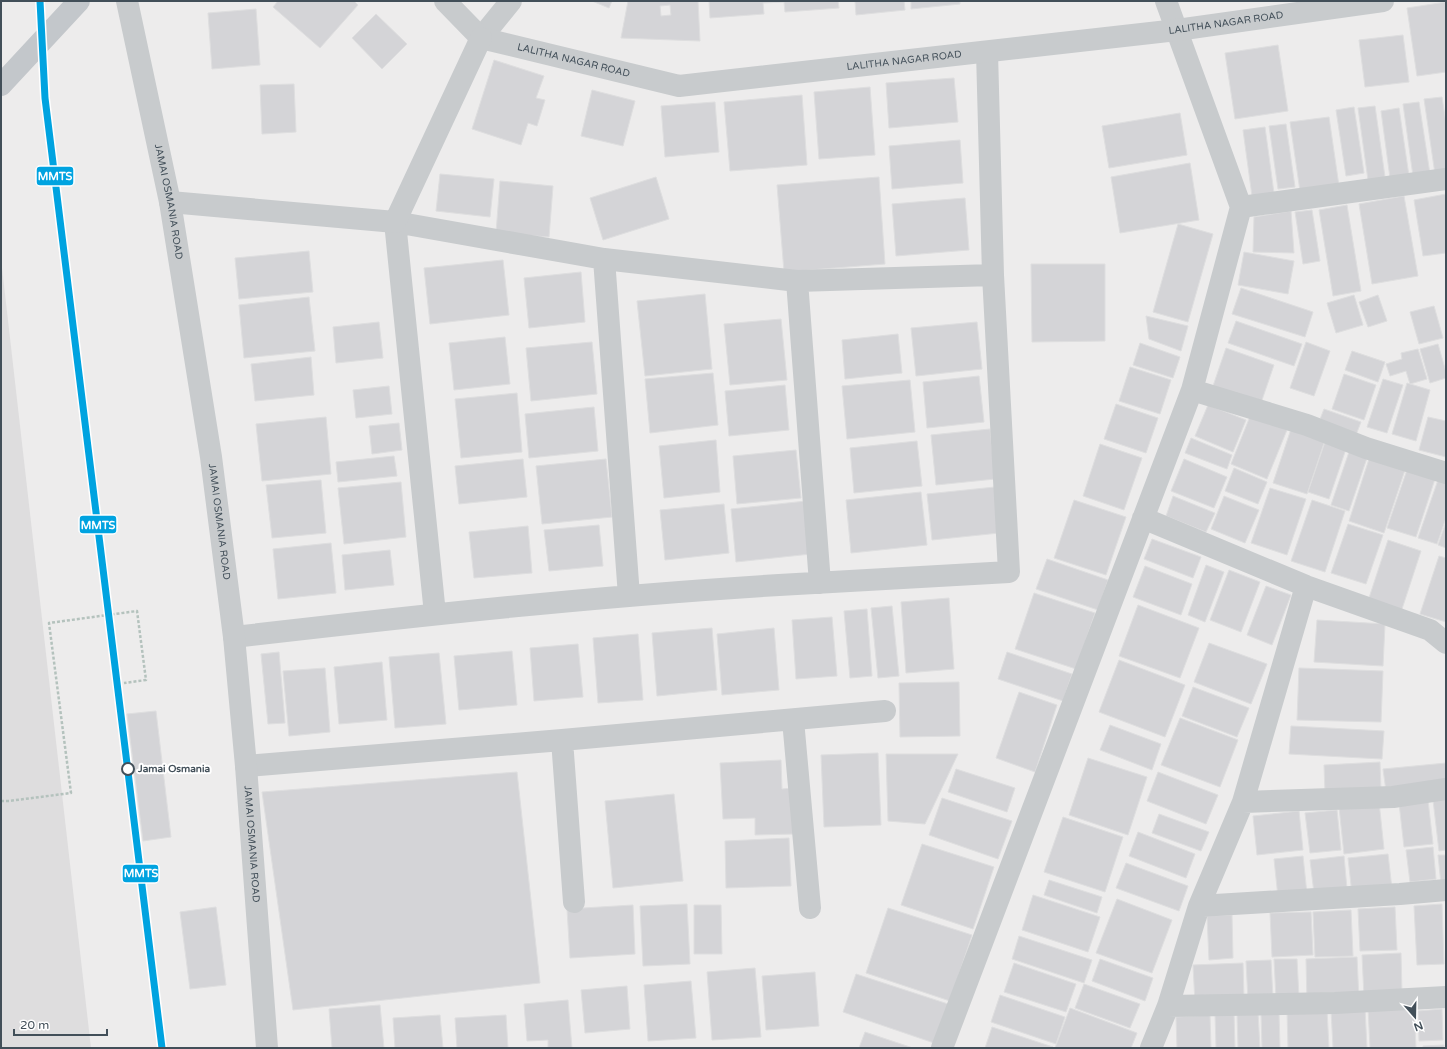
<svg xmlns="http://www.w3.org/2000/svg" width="1447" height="1049" font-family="'Varela Round',sans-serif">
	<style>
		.education { fill: #deddde }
		.building { fill: #d4d4d7; stroke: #dededf; fill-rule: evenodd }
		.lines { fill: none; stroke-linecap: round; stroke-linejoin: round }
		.path { stroke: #b4c2bd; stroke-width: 2.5; stroke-dasharray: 3 2; stroke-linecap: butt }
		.minor { stroke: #c8cbcd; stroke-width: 22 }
		.tertiary { stroke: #c8cbcd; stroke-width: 22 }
		.primary { stroke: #c3c7cb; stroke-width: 22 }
		.rail-1-casing { stroke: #fff; stroke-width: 10 }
		.rail-1 { stroke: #00a3e0; stroke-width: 7 }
		.stop-dot { fill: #fff; stroke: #424f59; stroke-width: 2 }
		.labels { text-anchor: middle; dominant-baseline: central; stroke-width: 4; stroke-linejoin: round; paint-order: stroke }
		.street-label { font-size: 10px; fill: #424f59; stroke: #fff }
		.stop-label { font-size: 10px; font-weight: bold; fill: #424f59; stroke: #fff; text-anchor: start }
		.line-badge { stroke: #fff; stroke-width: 1.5 }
		.badge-label { font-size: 11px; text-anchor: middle; font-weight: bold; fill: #fff }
	</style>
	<rect width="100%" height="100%" fill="#edecec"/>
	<!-- education -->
	<path class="education" d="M1,259l90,789h-90z"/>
	<!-- building -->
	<path class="building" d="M278,1h76l4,4 -38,43 -47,-41z
		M592,1h20l-3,7z
		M628,1h70l2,40 -79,-3zM670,5l1,10 -10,1 -1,-10z
		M709,1h129l1,7 -54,4 -1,-10 -21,1 1,11 -54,4z
		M855,1h49l1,9 -49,5z
		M911,1h49v3l-49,5z
		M1446,2v70l-29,4 -10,-68z
		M256,9l4,56 -48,4 -4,-56z
		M376,14l31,30 -25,25 -30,-31z
		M1403,35l6,47 -44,5 -6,-47z
		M1278,45l10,66 -53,8 -10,-66z
		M494,60l50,16 -8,22 9,2 -8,26 -9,-3 -7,22 -49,-16z
		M954,78l4,44 -69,6 -3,-45z
		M294,84l2,48 -34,2 -2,-49z
		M870,87l5,68 -56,4 -5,-67z
		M592,90l43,11 -12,45 -42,-10z
		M802,95l5,70 -77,6 -6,-69z
		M1442,97l4,26v50l-11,1 -11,-75z
		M715,102l4,50 -54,5 -4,-51z
		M1419,102l11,72 -17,2 -10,-72z
		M1375,106l10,71 -17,3 -10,-72z
		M1354,107l10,66 -18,3 -10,-66z
		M1399,108l10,68 -19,2 -9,-67z
		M1180,113l7,42 -78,13 -7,-42z
		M1329,117l10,69 -39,5 -10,-69z
		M1286,124l9,63 -17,2 -9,-63z
		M1265,127l9,66 -22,3 -9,-66z
		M960,140l3,43 -71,6 -3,-43z
		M1190,163l9,57 -79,13 -9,-56z
		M440,174l54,5 -4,38 -54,-6z
		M656,177l13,42 -66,21 -13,-42z
		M879,177l6,87 -101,8 -7,-87z
		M500,181l53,5 -4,51 -53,-4z
		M1446,194v59l-23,3 -9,-56z
		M1404,196l14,80 -46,8 -13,-80z
		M965,198l4,52 -73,6 -4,-52z
		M1347,205l14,86 -28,5 -14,-86z
		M1312,210l8,51 -17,3 -8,-52z
		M1291,211l3,42 -41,-1 1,-35z
		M1178,224l35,10 -25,88 -35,-10z
		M309,251l4,41 -74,7 -4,-41z
		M1244,252l50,9 -6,33 -50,-9z
		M503,260l6,55 -79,9 -6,-56z
		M1031,264h74v77l-73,1z
		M581,272l4,50 -56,6 -5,-50z
		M1241,288l72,24 -8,25 -73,-23z
		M705,294l7,75 -67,7 -8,-75z
		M1354,295l9,30 -27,8 -9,-30z
		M1378,295l9,26 -19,6 -9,-25z
		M309,297l6,54 -71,7 -5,-53z
		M1434,306l9,32 -24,6 -9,-32z
		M1146,316l42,10 -7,25 -32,-12z
		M781,319l6,61 -57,5 -6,-61z
		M1236,321l66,23 -8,22 -66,-23z
		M379,322l4,36 -47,5 -3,-36z
		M977,322l5,47 -66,7 -5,-48z
		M898,334l4,39 -57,6 -3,-39z
		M505,337l5,47 -56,6 -5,-47z
		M592,342l5,52 -66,7 -5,-53z
		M1306,342l24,9 -16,45 -24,-8z
		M1140,343l40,14 -7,21 -40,-13z
		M1438,344l8,28v6l-16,5 -10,-34z
		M1226,348l48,17 -13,38 -48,-17z
		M1418,349l9,30 -17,5 -4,-13 -16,5 -4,-12 16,-5 -1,-6z
		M1352,351l33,11 -7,20 -33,-12z
		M311,357l3,38 -59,6 -4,-37z
		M1130,367l41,13 -11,34 -41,-13z
		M713,373l5,52 -68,8 -5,-54z
		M1344,374l32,11 -12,35 -32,-11z
		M979,376l5,46 -57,6 -4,-46z
		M1383,379l20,6 -16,48 -20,-6z
		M910,380l5,52 -68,7 -5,-53z
		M1407,383l23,7 -14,51 -24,-7z
		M785,385l4,45 -60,6 -4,-45z
		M389,386l3,28 -36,4 -3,-28z
		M517,393l5,59 -61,6 -6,-59z
		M1116,404l42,14 -12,35 -42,-14z
		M1208,405l38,15 -13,32 -38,-16z
		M594,407l4,44 -69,7 -4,-44z
		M1324,409l37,13 -7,18 -37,-13z
		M1251,414l36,16 -20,49 -36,-15z
		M326,417l5,57 -69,7 -6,-57z
		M1428,417l18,4v36l-27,-7z
		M399,423l3,27 -30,4 -3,-28z
		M1292,426l34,11 -19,57 -34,-11z
		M990,429l5,50 -59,6 -5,-50z
		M1191,438l41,17 -5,14 -42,-16z
		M1326,439l21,7 -18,53 -21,-7z
		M716,440l4,52 -56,6 -5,-52z
		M917,441l5,45 -68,7 -4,-45z
		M1100,444l42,14 -18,52 -41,-14z
		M1350,449l18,6 -19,56 -18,-6z
		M796,450l5,48 -64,6 -4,-48z
		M394,456l3,20 -59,6 -2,-20z
		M523,459l4,38 -68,7 -4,-38z
		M606,459l6,58 -70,7 -6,-58z
		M1184,459l43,18 -13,31 -43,-17z
		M1369,459l36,11 -21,63 -35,-12z
		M1408,467l28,9 -20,61 -29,-9z
		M1234,468l33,14 -9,22 -33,-13z
		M1439,477l7,3v38l-9,26 -19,-6z
		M321,480l5,53 -54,5 -6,-53z
		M401,482l5,55 -62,7 -6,-56z
		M995,487l4,46 -67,7 -5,-46z
		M1270,488l36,11 -19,56 -36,-12z
		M921,492l6,53 -76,8 -5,-53z
		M1173,496l42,17 -9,19 -40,-16z
		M1224,496l35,14 -14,33 -34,-14z
		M1074,500l52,17 -20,58 -52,-17z
		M1312,500l33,11 -20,61 -34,-11z
		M806,501l5,53 -75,8 -5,-53z
		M724,504l5,49 -64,7 -5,-50z
		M1446,522v26l-8,-3z
		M1348,524l35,11 -17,49 -35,-11z
		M599,525l4,41 -54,5 -5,-41z
		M528,526l4,47 -58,5 -5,-46z
		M1152,539l49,18 -8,21 -49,-19z
		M1388,540l33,11 -20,61 -33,-11z
		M331,543l5,50 -58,6 -5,-50z
		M390,550l4,35 -49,5 -3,-35z
		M1439,556l7,2v64l-26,-8z
		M1047,559l61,21 -10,30 -62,-21z
		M1206,565l18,7 -19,50 -17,-7z
		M1145,566l47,18 -11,31 -48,-18z
		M1229,570l31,12 -19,50 -31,-12z
		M1266,586l25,9 -19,50 -25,-10z
		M1034,593l61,20 -19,56 -61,-20z
		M949,598l5,71 -48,4 -5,-71z
		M1138,605l61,23 -19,50 -61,-22z
		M892,606l7,70 -21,2 -7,-70z
		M867,609l5,67 -22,2 -6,-67z
		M832,617l5,59 -41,3 -4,-59z
		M1317,620l68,4 -2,42 -69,-4z
		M712,628l5,62 -60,6 -5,-63z
		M774,628l5,62 -57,5 -5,-61z
		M638,634l5,66 -45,3 -5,-65z
		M1209,643l58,21 -16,40 -57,-22z
		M578,644l5,53 -49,4 -4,-53z
		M512,651l5,54 -58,5 -5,-54z
		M279,652l6,71 -17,1 -7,-70z
		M1007,652l65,22 -9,27 -65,-22z
		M439,653l7,71 -51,4 -6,-71z
		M1119,660l66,25 -20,52 -66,-25z
		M382,662l5,58 -48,4 -5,-57z
		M325,668l5,64 -41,4 -6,-65z
		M1299,668l84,3 -2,51 -84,-2z
		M959,682l1,54 -60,1 -1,-54z
		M1193,687l56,21 -12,29 -55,-21z
		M1019,692l38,13 -22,67 -39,-14z
		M156,711l15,126 -28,4 -16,-127z
		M1180,718l58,22 -18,47 -59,-22z
		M1110,725l51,19 -9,26 -52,-20z
		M1291,726l93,5 -2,28 -93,-5z
		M878,753l3,72 -57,2 -3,-72z
		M886,754h72l-33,70 -37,-3z
		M1088,758l59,19 -19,58 -59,-20z
		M781,760l1,29 11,-1 2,46 -40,1v-17l-32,1 -3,-56z
		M1380,762l1,28 -56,3 -1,-28z
		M1446,763v23l-60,5 -3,-22z
		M956,769l59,19 -8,24 -59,-20z
		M517,772l23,211 -247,27 -31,-218z
		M1158,772l60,23 -12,29 -59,-23z
		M674,794l9,87 -70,7 -8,-87z
		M942,798l70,23 -14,38 -69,-24z
		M1446,799v51l-7,1 -6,-51z
		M1428,800l5,44 -29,3 -5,-44z
		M1379,802l5,47 -40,5 -5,-47z
		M1337,810l4,40 -31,3 -5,-40z
		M1299,811l4,39 -46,5 -4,-39z
		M1159,814l50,18 -8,19 -49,-18z
		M1063,817l60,20 -18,55 -61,-20z
		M1138,832l57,22 -9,24 -57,-22z
		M789,838l2,48 -65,2 -1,-47z
		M922,844l72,23 -21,62 -72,-24z
		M1433,847l3,32 -26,3 -4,-32z
		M1388,854l4,35 -40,5 -4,-36z
		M1438,855h8v29h-5z
		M1303,856l4,38 -29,3 -4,-38z
		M1344,856l3,33 -33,4 -4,-33z
		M1126,863l62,23 -9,25 -63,-23z
		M1049,880l53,17 -5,16 -53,-18z
		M1033,895l67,22 -12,35 -66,-22z
		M1117,899l55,21 -20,53 -56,-20z
		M687,904l3,60 -47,2 -3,-60z
		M1442,904l2,60 -27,1 -3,-59z
		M633,905l2,49 -65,4 -3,-49z
		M694,905h27l1,49h-28z
		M216,907l10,78 -36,4 -10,-77z
		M1395,907l2,43 -37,1 -2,-42z
		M888,908l84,27 -22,66 -84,-28z
		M1351,910l2,46 -38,1 -2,-45z
		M1311,912l2,43 -41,2 -2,-44z
		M1232,915l1,43 -24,2 -2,-44z
		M1019,936l73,24 -8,23 -72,-24z
		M1401,953l1,42 -38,1 -2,-41z
		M1357,957l2,43 -52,2 -1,-43z
		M1100,959l53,19 -8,23 -53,-20z
		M1274,959h23l2,39h-23z
		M1271,960l2,39 -25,1 -2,-39z
		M1014,963l62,21 -10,28 -62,-20z
		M1243,963l1,37 -49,3 -2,-38z
		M755,968l6,69 -49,3 -5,-68z
		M815,972l4,54 -53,4 -4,-54z
		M856,974l92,30 -14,39 -91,-31z
		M691,981l5,57 -48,3 -4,-56z
		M1084,984l56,20 -10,24 -55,-20z
		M627,986l3,43 -45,4 -4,-43z
		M1000,995l65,22 -9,27 -65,-22z
		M568,1000l4,48h-24v-8l-21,1 -3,-37z
		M380,1005l4,43h-52l-3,-39z
		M1414,1005l2,43h-46l-2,-41z
		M1070,1008l67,25 -6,15h-76z
		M1365,1008l2,40h-34l-2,-38z
		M1327,1009l2,39h-41l-1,-37z
		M1442,1009l1,31 -24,1 -1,-30z
		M1279,1011l1,37h-18l-1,-36z
		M1258,1012l2,36h-22l-1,-35z
		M1234,1013l1,35h-19l-1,-34z
		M440,1015l3,33h-48l-2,-30z
		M506,1015l2,33h-51l-2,-30z
		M1210,1015l1,33h-34l-1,-31z
		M992,1027l61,20 -68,1z
		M865,1032l48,16h-54z
		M1444,1045v3h-21v-2z"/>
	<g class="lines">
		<!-- path -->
		<path class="path" d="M1,801h8l62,-8 -22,-170 88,-12 9,69 -22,3"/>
		<!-- minor -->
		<path class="minor" d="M481,38l30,-37
			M1241,207l205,-28
			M604,259l25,337
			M797,281l23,302
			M1192,390l115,35 59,23 80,25
			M1143,518l163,68 124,44 16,13
			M435,614l-40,-392 209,37 193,22 196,-6
			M234,637c181,-21 363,-41 545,-52 77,-5 153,-8 230,-13l-16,-297 -6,-223
			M793,720l17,188
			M562,740l12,162
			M246,766l316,-26 323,-29
			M1243,802l150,-5 53,-8
			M1199,906l201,-12 46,-4
			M1168,1006l167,-3 111,-6
			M942,1048l250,-658 49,-183 -75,-206
			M1151,1048l17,-42 31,-100 44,-104 63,-216"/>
		<!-- tertiary -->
		<g class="tertiary">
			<path id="s1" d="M127,1l43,201 41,255 23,180 12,129 21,282"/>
			<path id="s2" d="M445,1l36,37 198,48 498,-56 206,-29"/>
			<path d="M170,202l225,20 86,-184"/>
		</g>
		<!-- primary -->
		<path class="primary" d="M1,85l78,-84"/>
		<defs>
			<path id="rail-1" d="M40,1l5,97 117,950"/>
		</defs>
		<!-- rail-1 casing -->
		<use href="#rail-1" class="rail-1-casing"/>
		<!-- rail-1 -->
		<use href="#rail-1" class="rail-1"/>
	</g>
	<!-- markers -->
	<circle class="stop-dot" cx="128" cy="769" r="6"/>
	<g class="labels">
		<!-- street labels -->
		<g class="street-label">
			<text stroke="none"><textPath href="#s2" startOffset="806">LALITHA NAGAR ROAD</textPath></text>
			<text stroke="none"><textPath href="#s2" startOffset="147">LALITHA NAGAR ROAD</textPath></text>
			<text stroke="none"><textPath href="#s2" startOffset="482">LALITHA NAGAR ROAD</textPath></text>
			<text stroke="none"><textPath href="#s1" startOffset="205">JAMAI OSMANIA ROAD</textPath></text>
			<text stroke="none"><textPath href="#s1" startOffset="529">JAMAI OSMANIA ROAD</textPath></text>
			<text stroke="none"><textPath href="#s1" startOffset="853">JAMAI OSMANIA ROAD</textPath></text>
		</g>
		<!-- stop labels -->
		<g class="stop-label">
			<text x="138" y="769">Jamai Osmania</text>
		</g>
	</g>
	<g class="line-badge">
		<rect x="36" y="166" width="38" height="20" rx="4" fill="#00a3e0"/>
		<rect x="79" y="515" width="38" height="19" rx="4" fill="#00a3e0"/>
		<rect x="122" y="864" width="37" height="19" rx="4" fill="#00a3e0"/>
	</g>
	<g class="badge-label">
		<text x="55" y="180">MMTS</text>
		<text x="98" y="529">MMTS</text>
		<text x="141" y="877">MMTS</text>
	</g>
	<!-- border -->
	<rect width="1447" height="1049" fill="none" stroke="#424f59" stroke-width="4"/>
	<!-- north arrow -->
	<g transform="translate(1415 1017) rotate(160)" stroke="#ffffff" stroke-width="3" paint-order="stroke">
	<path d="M0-3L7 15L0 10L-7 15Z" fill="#424f59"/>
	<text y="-6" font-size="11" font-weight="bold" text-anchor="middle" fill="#424f59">N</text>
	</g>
	<!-- scale -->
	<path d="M14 1029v6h93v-6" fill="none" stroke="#424f59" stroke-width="2"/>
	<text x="20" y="1029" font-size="12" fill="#424f59" stroke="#ffffff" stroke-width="3" paint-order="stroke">20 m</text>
</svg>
